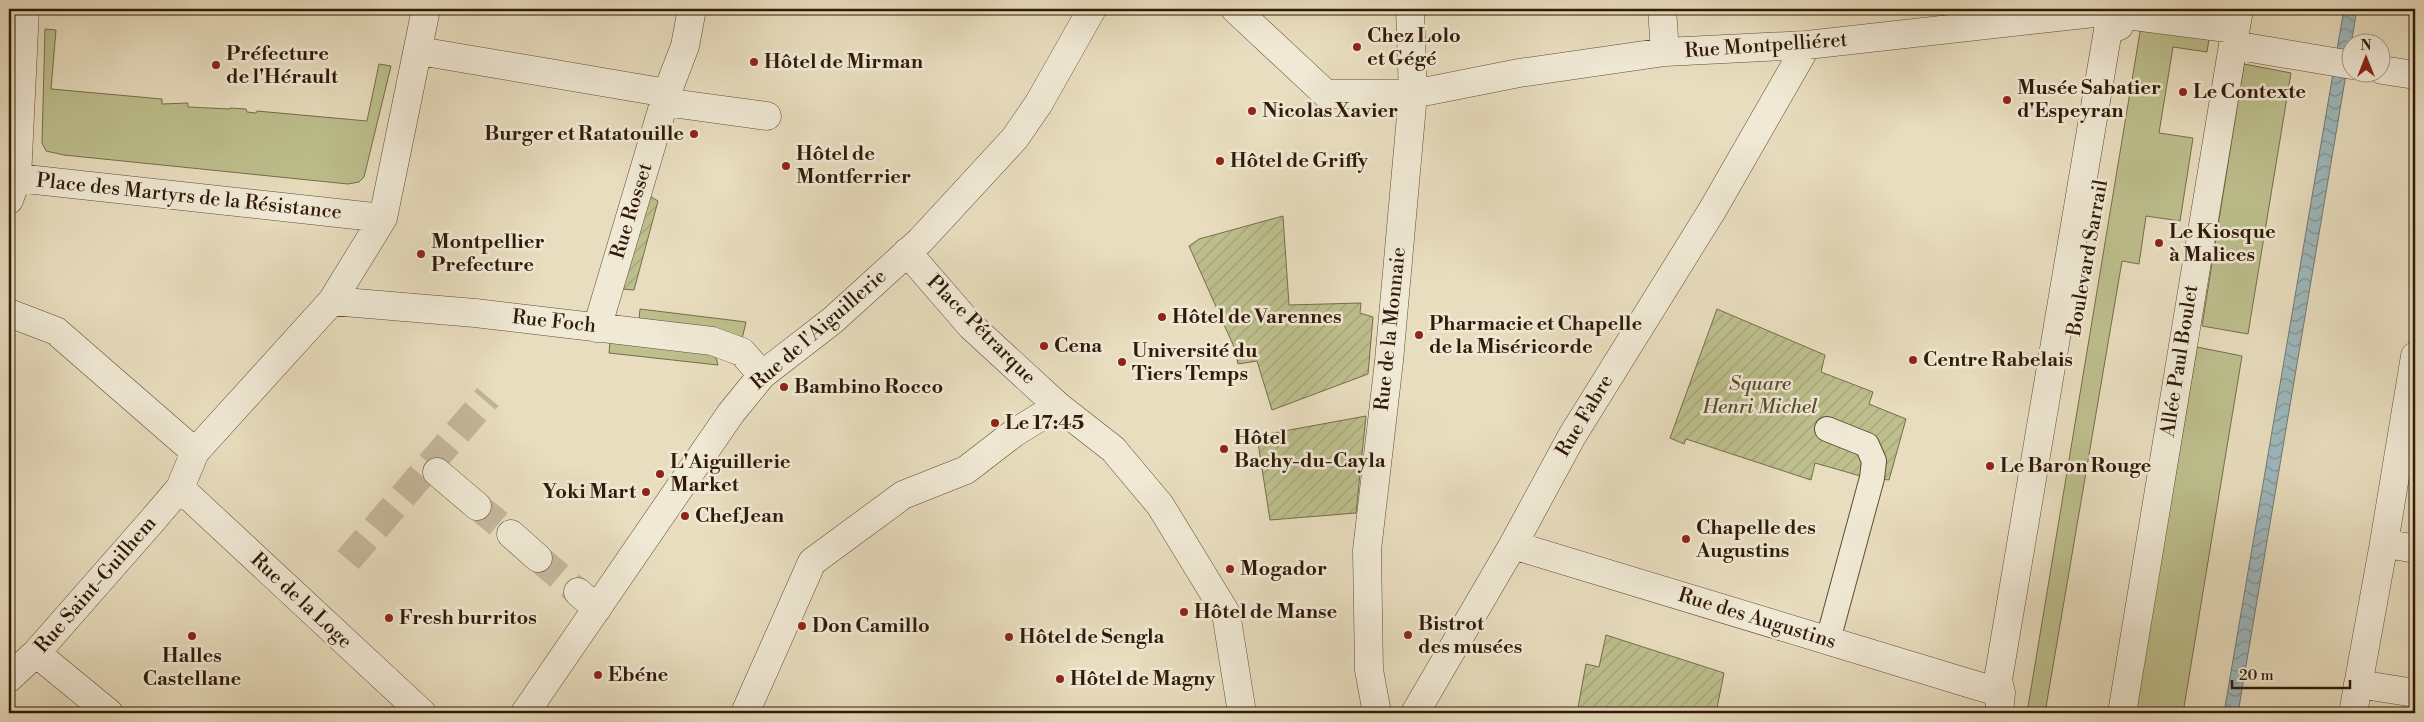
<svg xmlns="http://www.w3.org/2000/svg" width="2424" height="722" font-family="'Libre Bodoni',serif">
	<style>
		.grass { fill: #bdbf8d; stroke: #776c4a }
		.garden { fill: url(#garden-furrows); stroke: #776c4a }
		.water { fill: url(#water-waves); stroke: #727974 }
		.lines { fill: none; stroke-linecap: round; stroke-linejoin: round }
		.street-tunnel { stroke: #c3b699; stroke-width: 28; stroke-dasharray: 28 14; stroke-linecap: butt }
		.lane-casing { stroke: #5f4b35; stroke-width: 26 }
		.street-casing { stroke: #5f4b35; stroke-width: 29 }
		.lane { stroke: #f0e9d5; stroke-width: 24 }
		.street { stroke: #f0e9d5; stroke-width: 28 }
		.poi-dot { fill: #8f2418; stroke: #f0e9d5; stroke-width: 2 }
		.labels { text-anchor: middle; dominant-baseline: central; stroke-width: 5; stroke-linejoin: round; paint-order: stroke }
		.poi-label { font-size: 20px; font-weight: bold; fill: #311a07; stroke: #f0e9d5; text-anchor: start }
		.street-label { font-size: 20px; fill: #311a07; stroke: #f0e9d5 }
		.park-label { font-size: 20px; font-style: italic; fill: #5b4c2f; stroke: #f0e9d5 }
	</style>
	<defs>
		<pattern id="garden-furrows" width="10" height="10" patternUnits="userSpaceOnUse" patternTransform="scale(1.25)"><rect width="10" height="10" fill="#bdbf8d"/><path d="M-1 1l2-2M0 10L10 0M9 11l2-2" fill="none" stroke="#a3a478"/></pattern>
		<pattern id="water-waves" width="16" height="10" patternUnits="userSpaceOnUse" patternTransform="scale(1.25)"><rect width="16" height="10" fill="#9eb8bd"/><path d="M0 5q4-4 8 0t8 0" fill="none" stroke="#819598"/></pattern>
	</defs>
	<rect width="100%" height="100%" fill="#e8ddbe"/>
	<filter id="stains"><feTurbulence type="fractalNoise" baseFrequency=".004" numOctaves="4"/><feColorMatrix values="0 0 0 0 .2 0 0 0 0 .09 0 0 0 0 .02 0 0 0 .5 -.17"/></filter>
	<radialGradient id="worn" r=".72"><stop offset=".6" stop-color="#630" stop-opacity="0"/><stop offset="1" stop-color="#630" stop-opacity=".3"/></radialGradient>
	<!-- grass -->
	<path class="grass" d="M2141,26l68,13 -2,13 -34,-5 -14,86 34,5 -13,83 -34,-5 -7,48 -17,-3 -77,452h-18z
		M45,29l11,1 -5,59 111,10v5l26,-1v4l42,2v-1l16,1 1,3 9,1 1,-2 110,10 12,-57 12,2 -27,111 -5,5 -11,2 -284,-29 -18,-4 -4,-8z
		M2244,64l47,9 -43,261 -46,-8z
		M640,309l106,13 -4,17 -18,-8 -85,-12z
		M610,342l100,11 6,5 2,7 -109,-12z
		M2197,347l45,9 -59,357h-48z"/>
	<!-- garden -->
	<path class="garden" d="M648,195l10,6 -24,89 -13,-1z
		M1283,216l6,89 72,-2 -1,10 13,4 -5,57 -96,36 -15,-49 -19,3 -4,-17 -45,-101 10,-7z
		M1717,309l108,46 -4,17 52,20 -4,12 37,15 -17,61 -25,-3 -49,-14 -4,17 -125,-41 -2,5 -14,-6z
		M1366,416l-10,97 -86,7 -13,-84z
		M1606,635l118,38 -8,40h-139l9,-49 13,3z"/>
	<!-- water -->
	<path class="water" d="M2344,9h13l-119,704h-14z"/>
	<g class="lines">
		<!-- street-tunnel -->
		<path class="street-tunnel" d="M477,506l34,28
			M538,558l40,34
			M348,560l140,-163"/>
		<defs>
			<path id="lane" d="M1827,429l40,16 7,16 -2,17 -44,162"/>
			<path id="street" d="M1235,9l91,85h87l106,-21 146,-21 142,-7 296,-33 132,17
				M1662,9l3,43
				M2233,45l119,20
				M419,51l248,42
				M2382,70l33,5
				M664,102l103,14
				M17,178l366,40
				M9,200l8,-22 8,-169
				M907,252l64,74 87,80 55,43 47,56 66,108 16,100
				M332,301l143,12 237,28 30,11 20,23
				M9,313l47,18 139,121
				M597,328l70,-235 18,-47 7,-37
				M437,472l40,34
				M180,488l242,225
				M511,534l27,24
				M2384,543l31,6
				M1513,545l488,148
				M578,592l19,17
				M36,653l73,60
				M9,678l27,-25 115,-131 29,-34 15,-36 137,-151 51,-83 43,-209
				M2358,684l57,9
				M525,713l206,-300 31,-38 71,-55 87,-79 95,-103 24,-35 53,-94
				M745,713l67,-151 91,-67 63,-25 48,-37 44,-27
				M1377,713l-8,-43 -2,-120 22,-189 24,-267 -3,-85
				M1415,713l98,-168 59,-109 141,-227 94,-164
				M1999,713l2,-20 -3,-13 110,-650 11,-4
				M2122,713l117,-704
				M2353,713l31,-170 31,-187"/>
		</defs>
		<!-- lane casing -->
		<use href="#lane" class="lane-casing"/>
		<!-- street casing -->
		<use href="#street" class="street-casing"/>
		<!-- lane -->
		<use href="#lane" class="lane"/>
		<!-- street -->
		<use href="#street" class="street"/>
	</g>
	<!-- markers -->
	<g class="poi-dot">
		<circle cx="1357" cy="47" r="5"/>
		<circle cx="754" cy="62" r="5"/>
		<circle cx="216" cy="65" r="5"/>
		<circle cx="2183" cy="92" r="5"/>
		<circle cx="2007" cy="100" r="5"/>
		<circle cx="1252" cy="111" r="5"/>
		<circle cx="694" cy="134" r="5"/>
		<circle cx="1220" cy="161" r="5"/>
		<circle cx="786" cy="166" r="5"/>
		<circle cx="2159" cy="243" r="5"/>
		<circle cx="421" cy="254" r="5"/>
		<circle cx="1162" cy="317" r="5"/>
		<circle cx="1419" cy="335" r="5"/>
		<circle cx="1044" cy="346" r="5"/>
		<circle cx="1913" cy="360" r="5"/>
		<circle cx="1122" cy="362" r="5"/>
		<circle cx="784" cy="387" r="5"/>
		<circle cx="995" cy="423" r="5"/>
		<circle cx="1224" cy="449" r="5"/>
		<circle cx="1990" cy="466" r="5"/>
		<circle cx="660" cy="474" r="5"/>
		<circle cx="646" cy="492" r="5"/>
		<circle cx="685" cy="516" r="5"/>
		<circle cx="1686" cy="539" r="5"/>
		<circle cx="1230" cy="569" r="5"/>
		<circle cx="1184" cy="612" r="5"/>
		<circle cx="389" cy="618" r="5"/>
		<circle cx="802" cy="626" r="5"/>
		<circle cx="1408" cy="635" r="5"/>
		<circle cx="192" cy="636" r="5"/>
		<circle cx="1009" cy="637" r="5"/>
		<circle cx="598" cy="675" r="5"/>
		<circle cx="1060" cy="679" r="5"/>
	</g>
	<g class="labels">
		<!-- poi labels -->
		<g class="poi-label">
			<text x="1367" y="36">Chez Lolo<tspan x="1367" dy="23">et Gégé</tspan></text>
			<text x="226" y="54">Préfecture<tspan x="226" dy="23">de l'Hérault</tspan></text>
			<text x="764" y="62">Hôtel de Mirman</text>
			<text x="2017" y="88">Musée Sabatier<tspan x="2017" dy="23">d'Espeyran</tspan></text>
			<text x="2193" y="92">Le Contexte</text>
			<text x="1262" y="111">Nicolas Xavier</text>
			<text x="684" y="134" text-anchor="end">Burger et Ratatouille</text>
			<text x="796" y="154">Hôtel de<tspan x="796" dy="23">Montferrier</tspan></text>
			<text x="1230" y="161">Hôtel de Griffy</text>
			<text x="2169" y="232">Le Kiosque<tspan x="2169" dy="23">à Malices</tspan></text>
			<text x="431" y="242">Montpellier<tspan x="431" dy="23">Prefecture</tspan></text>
			<text x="1172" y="317">Hôtel de Varennes</text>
			<text x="1429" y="324">Pharmacie et Chapelle<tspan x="1429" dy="23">de la Miséricorde</tspan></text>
			<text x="1054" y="346">Cena</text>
			<text x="1132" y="351">Université du<tspan x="1132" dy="23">Tiers Temps</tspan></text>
			<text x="1923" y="360">Centre Rabelais</text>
			<text x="794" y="387">Bambino Rocco</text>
			<text x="1005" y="423">Le 17:45</text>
			<text x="1234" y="438">Hôtel<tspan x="1234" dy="23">Bachy-du-Cayla</tspan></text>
			<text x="670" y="462">L'Aiguillerie<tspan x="670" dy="23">Market</tspan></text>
			<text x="2000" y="466">Le Baron Rouge</text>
			<text x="636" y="492" text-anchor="end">Yoki Mart</text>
			<text x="695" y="516">Chef Jean</text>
			<text x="1696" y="528">Chapelle des<tspan x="1696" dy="23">Augustins</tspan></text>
			<text x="1240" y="569">Mogador</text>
			<text x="1194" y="612">Hôtel de Manse</text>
			<text x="399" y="618">Fresh burritos</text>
			<text x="1418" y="624">Bistrot<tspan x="1418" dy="23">des musées</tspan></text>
			<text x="812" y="626">Don Camillo</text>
			<text x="1019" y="637">Hôtel de Sengla</text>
			<text x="192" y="656" text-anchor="middle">Halles<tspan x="192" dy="23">Castellane</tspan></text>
			<text x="608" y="675">Ebéne</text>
			<text x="1070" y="679">Hôtel de Magny</text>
		</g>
		<!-- street labels -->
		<g class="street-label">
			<text transform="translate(1766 46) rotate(-4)">Rue Montpelliéret</text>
			<text transform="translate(189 197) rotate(6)">Place des Martyrs de la Résistance</text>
			<text transform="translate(632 211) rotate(-73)">Rue Rosset</text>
			<text transform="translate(2088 258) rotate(-80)">Boulevard Sarrail</text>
			<text transform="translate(554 322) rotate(6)">Rue Foch</text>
			<text transform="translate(1391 329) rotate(-84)">Rue de la Monnaie</text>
			<text transform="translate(819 330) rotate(-41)">Rue de l'Aiguillerie</text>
			<text transform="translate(981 330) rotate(45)">Place Pétrarque</text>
			<text transform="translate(2180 361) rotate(-81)">Allée Paul Boulet</text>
			<text transform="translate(1585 416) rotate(-59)">Rue Fabre</text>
			<text transform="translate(96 585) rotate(-49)">Rue Saint-Guilhem</text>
			<text transform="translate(301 601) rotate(43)">Rue de la Loge</text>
			<text transform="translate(1757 619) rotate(17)">Rue des Augustins</text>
		</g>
		<!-- park labels -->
		<g class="park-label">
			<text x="1760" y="384">Square<tspan x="1760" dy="23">Henri Michel</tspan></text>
		</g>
	</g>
	<!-- margin -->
	<rect width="2424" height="722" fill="none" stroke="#e8ddbe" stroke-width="30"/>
	<rect x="10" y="10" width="2404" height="702" fill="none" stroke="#311a07" stroke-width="2.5"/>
	<rect x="15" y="15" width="2394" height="692" fill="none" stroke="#311a07"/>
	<!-- north arrow -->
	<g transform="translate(2366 58)"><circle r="24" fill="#f0e9d5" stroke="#a49683"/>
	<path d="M0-4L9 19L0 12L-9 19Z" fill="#8f2418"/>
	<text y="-8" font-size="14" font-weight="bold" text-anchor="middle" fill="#311a07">N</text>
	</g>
	<!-- scale -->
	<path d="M2232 680v8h118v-8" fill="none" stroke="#311a07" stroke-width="2.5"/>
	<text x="2239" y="680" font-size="15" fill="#311a07" stroke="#f0e9d5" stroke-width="4" paint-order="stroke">20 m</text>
	<rect width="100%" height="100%" filter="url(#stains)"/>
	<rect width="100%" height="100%" fill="url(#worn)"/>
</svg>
